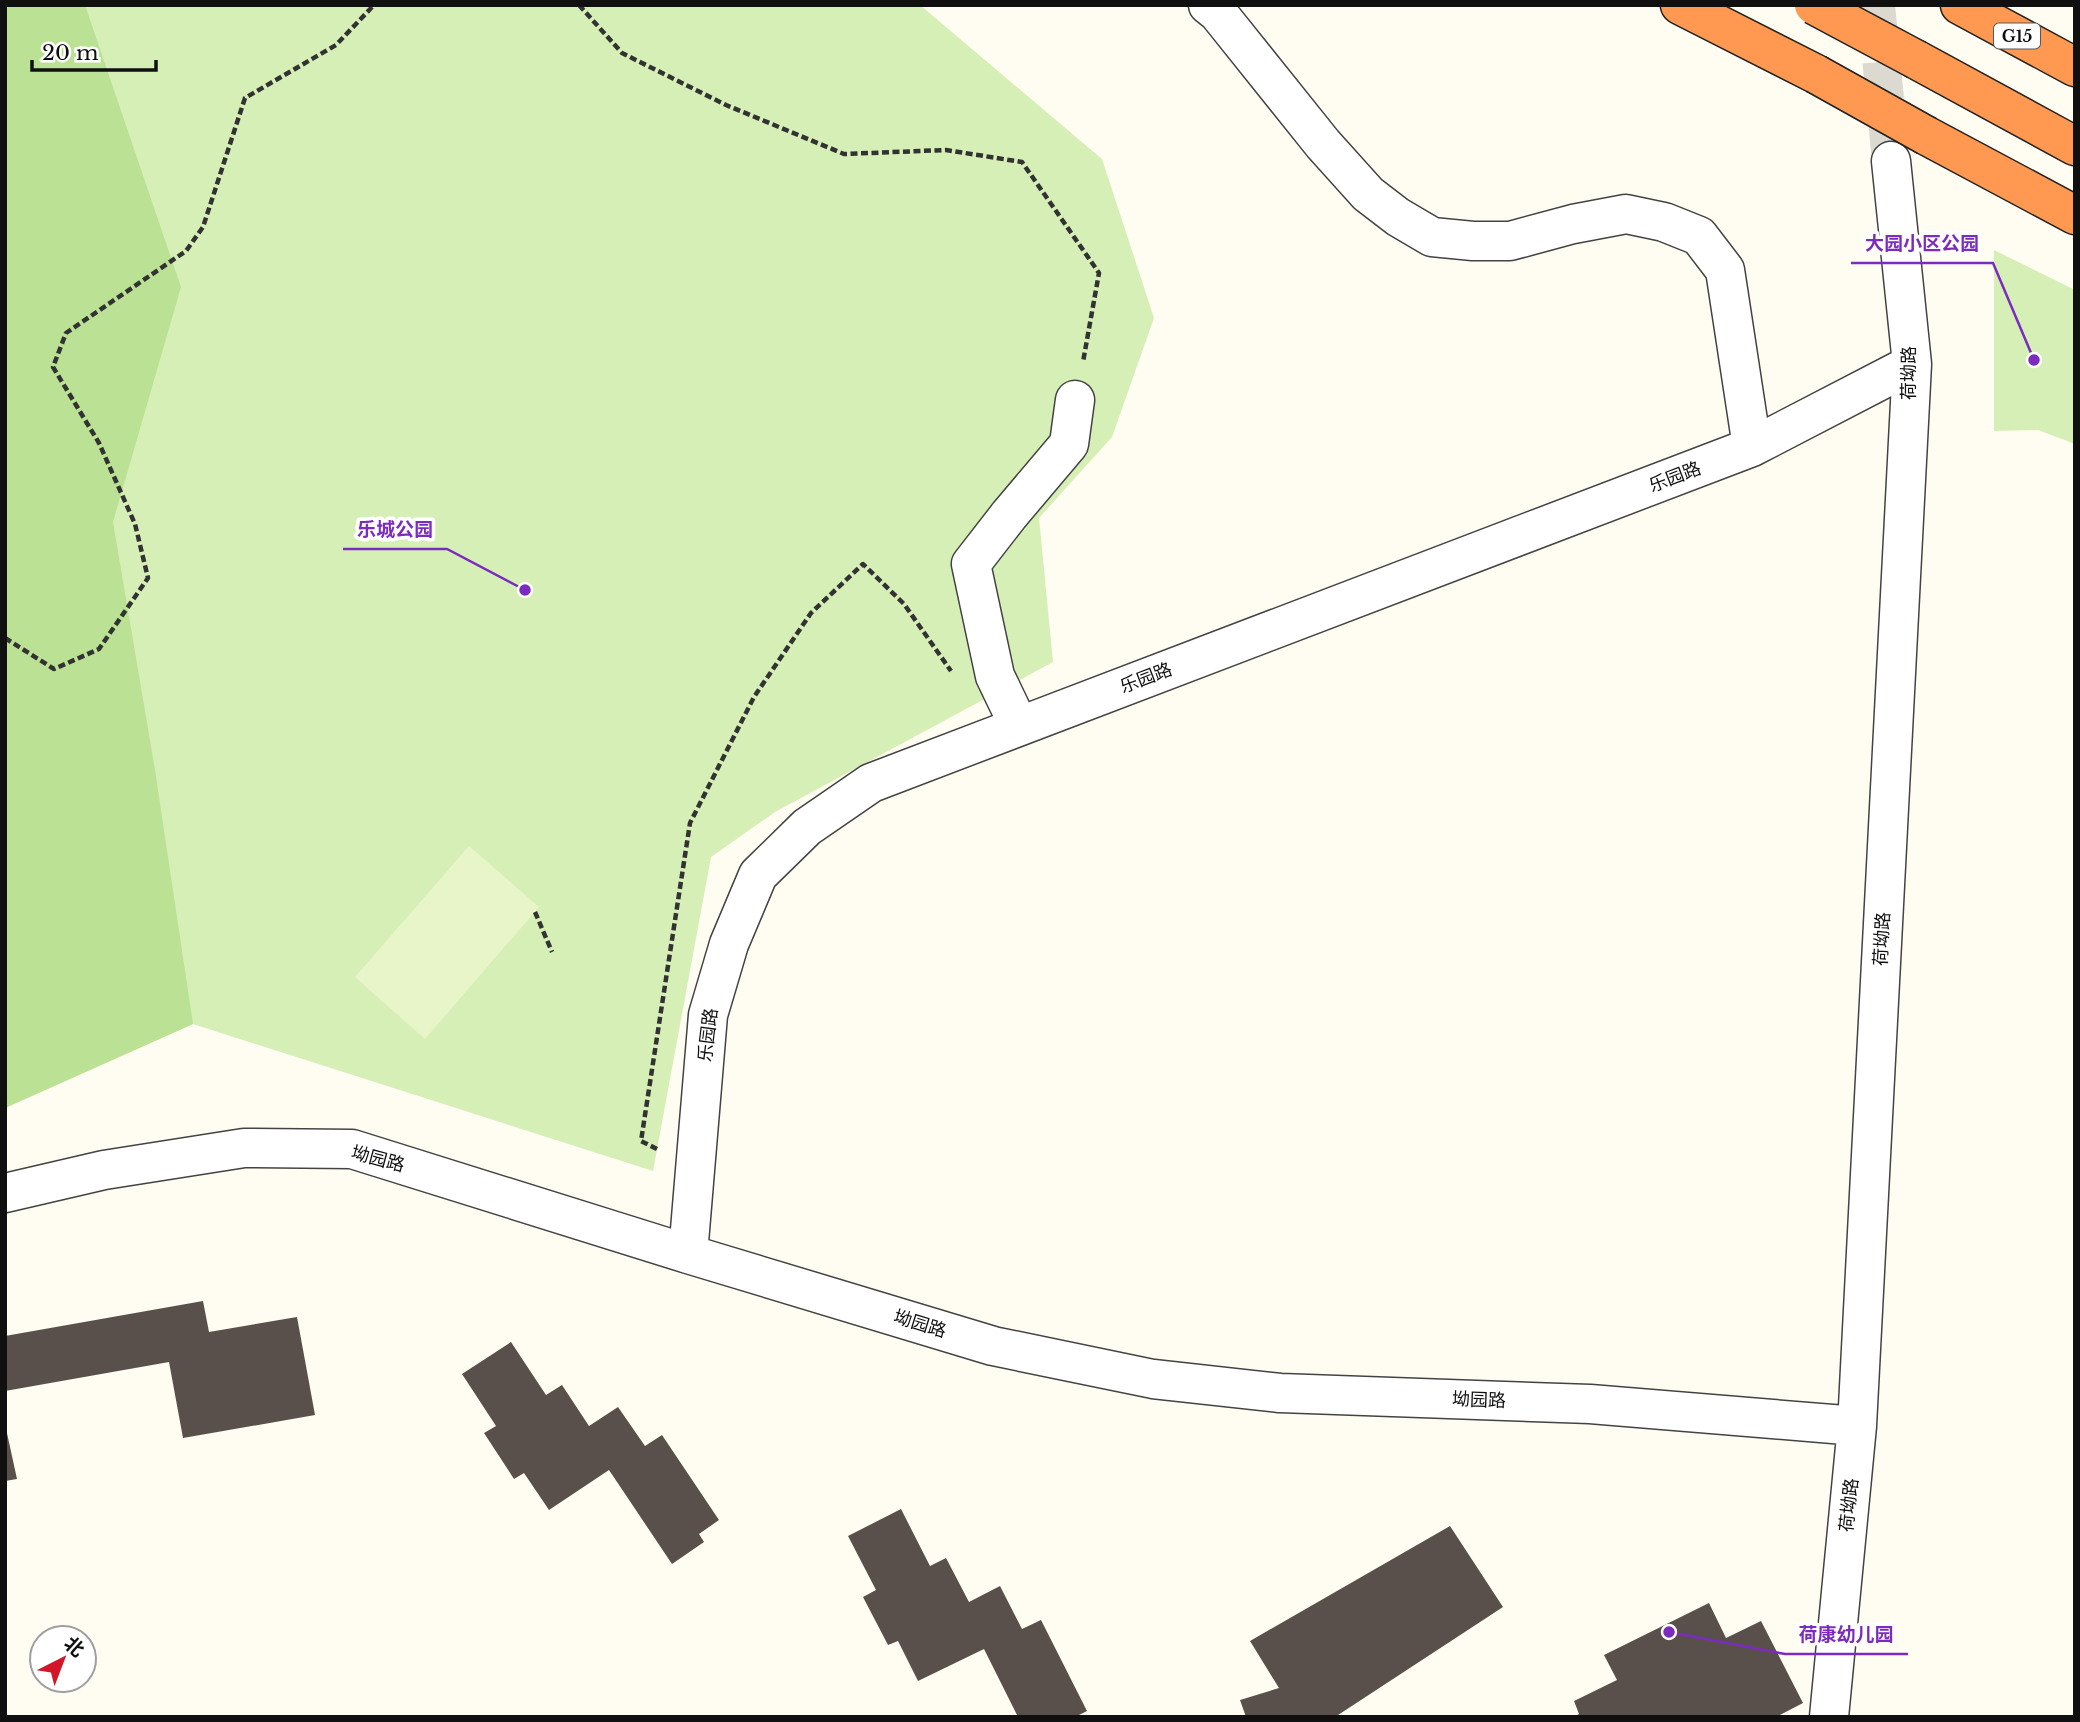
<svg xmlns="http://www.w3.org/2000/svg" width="2080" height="1722" font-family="'Libre Baskerville','Noto Sans SC',serif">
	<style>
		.green { fill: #d6efb6 }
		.forest { fill: #bae194 }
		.pitch { fill: #e8f5c9 }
		.building { fill: #5a504b }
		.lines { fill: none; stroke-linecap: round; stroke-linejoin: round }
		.minor-tunnel { stroke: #dbd9d0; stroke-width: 38; stroke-dasharray: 38 19; stroke-linecap: butt }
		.minor-casing { stroke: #434343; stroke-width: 41 }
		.highway-casing { stroke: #212121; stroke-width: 41 }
		.path { stroke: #323232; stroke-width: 4.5; stroke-dasharray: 7 3.5; stroke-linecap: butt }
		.minor { stroke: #fff; stroke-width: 38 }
		.highway { stroke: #ff9850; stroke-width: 38 }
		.highway-bridge-casing { stroke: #212121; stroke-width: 41; stroke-linecap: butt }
		.highway-bridge { stroke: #ff9850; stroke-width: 38 }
		.labels { text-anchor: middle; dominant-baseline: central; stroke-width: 7; stroke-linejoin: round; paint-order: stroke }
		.shield { fill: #fff; stroke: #585858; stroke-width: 2 }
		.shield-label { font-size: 16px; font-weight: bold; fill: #101010 }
		.street-label { font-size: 18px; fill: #101010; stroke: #fff }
		.leader { fill: none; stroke: #7b2cbf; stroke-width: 2.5 }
		.callout-dot { fill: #7b2cbf; stroke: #fff; stroke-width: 2.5 }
		.callout-label { font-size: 19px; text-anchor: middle; font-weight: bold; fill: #7b2cbf; stroke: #fff; stroke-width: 7; stroke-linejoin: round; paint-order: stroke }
	</style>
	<rect width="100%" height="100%" fill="#fffcf2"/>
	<!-- green -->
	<path class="green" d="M5,5h915l182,154 52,159 -42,119 -73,81 14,144 -278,150 -64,45 -58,314 -460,-147 -188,84z
		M1994,250l81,40v154l-37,-14 -44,1z"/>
	<!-- forest -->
	<path class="forest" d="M5,5h80l96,282 -68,235 42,248 38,254 -188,84z"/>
	<!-- pitch -->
	<path class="pitch" d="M469,846l70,61 -114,132 -70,-62z"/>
	<!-- building -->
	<path class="building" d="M203,1301l6,31 88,-15 18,98 -132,23 -14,-76 -164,29v-55z
		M511,1342l35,53 16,-10 27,41 29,-19 27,39 17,-11 57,85 -20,14 5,8 -32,22 -63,-94 -60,40 -25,-37 -10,6 -30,-46 12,-7 -34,-52z
		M5,1424l12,55 -12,2z
		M901,1509l29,57 16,-8 23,44 31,-16 22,43 19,-9 46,91 -12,6h-57l-34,-68 -66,32 -20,-40 -10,4 -25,-48 13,-7 -28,-54z
		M1450,1526l53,81 -168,110h-89l-6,-17 39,-12 -29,-47z
		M1709,1603l17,35 35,-17 42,82 -27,14h-202l5,-3 -5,-13 43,-21 -13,-25z"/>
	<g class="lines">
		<!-- minor-tunnel -->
		<path class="minor-tunnel" d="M1876,5l15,156"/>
		<defs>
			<path id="minor" d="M1208,5l10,8 105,131 45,50 30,23 34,20 41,4h37l63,-17 53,-10 38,8 35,14 26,34 27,177
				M1019,726l-24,-50 -24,-112 38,-49 60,-71 6,-44
				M5,1193l99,-23 140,-22 108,1 336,105 305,92 160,33 127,14 310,11 267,22
				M688,1254l20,-239 21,-71 29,-69 49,-48 64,-44 881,-336 160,-83
				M1829,1717l28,-291 55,-1062 -21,-203"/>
			<path id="highway" d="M1680,5l136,69
				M1960,5l115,62
				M1917,60l158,86
				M1927,136l148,79"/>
		</defs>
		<!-- minor casing -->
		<use href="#minor" class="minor-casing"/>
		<!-- highway casing -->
		<use href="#highway" class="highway-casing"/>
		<!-- path -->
		<path class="path" d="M579,5l43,48 104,52 118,49 102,-4 76,12 77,111 -16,89
			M5,638l49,31 45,-20 49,-71 -13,-54 -36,-81 -46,-76 13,-34 120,-82 17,-24 42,-129 91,-53 38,-40
			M535,912l17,40
			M657,1149l-16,-8 49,-318 64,-126 57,-84 52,-49 41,40 47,67"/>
		<!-- minor -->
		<use href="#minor" class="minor"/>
		<!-- highway -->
		<use href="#highway" class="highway"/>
		<defs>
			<path id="highway-bridge" d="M1814,5l103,55
				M1816,74l111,62"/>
		</defs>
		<!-- highway-bridge casing -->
		<use href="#highway-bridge" class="highway-bridge-casing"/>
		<!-- highway-bridge -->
		<use href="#highway-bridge" class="highway-bridge"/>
	</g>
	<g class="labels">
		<!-- shield labels -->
		<rect class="shield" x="1994" y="23.5" width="46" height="25" rx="5"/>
		<g class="shield-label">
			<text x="2017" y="36">G15</text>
		</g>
		<!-- street labels -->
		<g class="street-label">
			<text transform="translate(1909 373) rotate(-90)">荷坳路</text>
			<text transform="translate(1675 477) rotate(-21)">乐园路</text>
			<text transform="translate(1146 678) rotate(-21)">乐园路</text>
			<text transform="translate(1882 939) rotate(-87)">荷坳路</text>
			<text transform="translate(708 1035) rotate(-83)">乐园路</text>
			<text transform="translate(378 1159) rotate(15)">坳园路</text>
			<text transform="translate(920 1324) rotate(17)">坳园路</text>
			<text transform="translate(1479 1400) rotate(2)">坳园路</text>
			<text transform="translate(1849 1505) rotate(-84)">荷坳路</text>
		</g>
	</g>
	<!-- callouts -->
	<path class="leader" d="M2034 360L1993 263H1851M525 590L447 549H343M1669 1632L1785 1654H1908"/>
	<g class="callout-dot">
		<circle cx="2034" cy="360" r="7"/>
		<circle cx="525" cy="590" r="7"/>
		<circle cx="1669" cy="1632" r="7"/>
	</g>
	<g class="callout-label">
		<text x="1922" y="250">大园小区公园</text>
		<text x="395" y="536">乐城公园</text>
		<text x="1846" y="1641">荷康幼儿园</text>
	</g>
	<!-- border -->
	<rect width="2080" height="1722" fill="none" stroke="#101010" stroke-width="14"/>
	<!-- north arrow -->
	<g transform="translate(63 1659) rotate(42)"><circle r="33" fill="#ffffff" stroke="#9f9f9f" stroke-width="2"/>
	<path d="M0-5L12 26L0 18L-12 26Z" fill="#d11728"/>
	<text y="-10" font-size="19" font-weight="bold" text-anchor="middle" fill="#101010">北</text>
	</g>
	<!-- scale -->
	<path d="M32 60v10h124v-10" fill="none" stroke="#101010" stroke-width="3.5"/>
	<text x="42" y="60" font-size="21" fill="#101010" stroke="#ffffff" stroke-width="5" paint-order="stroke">20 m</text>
</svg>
